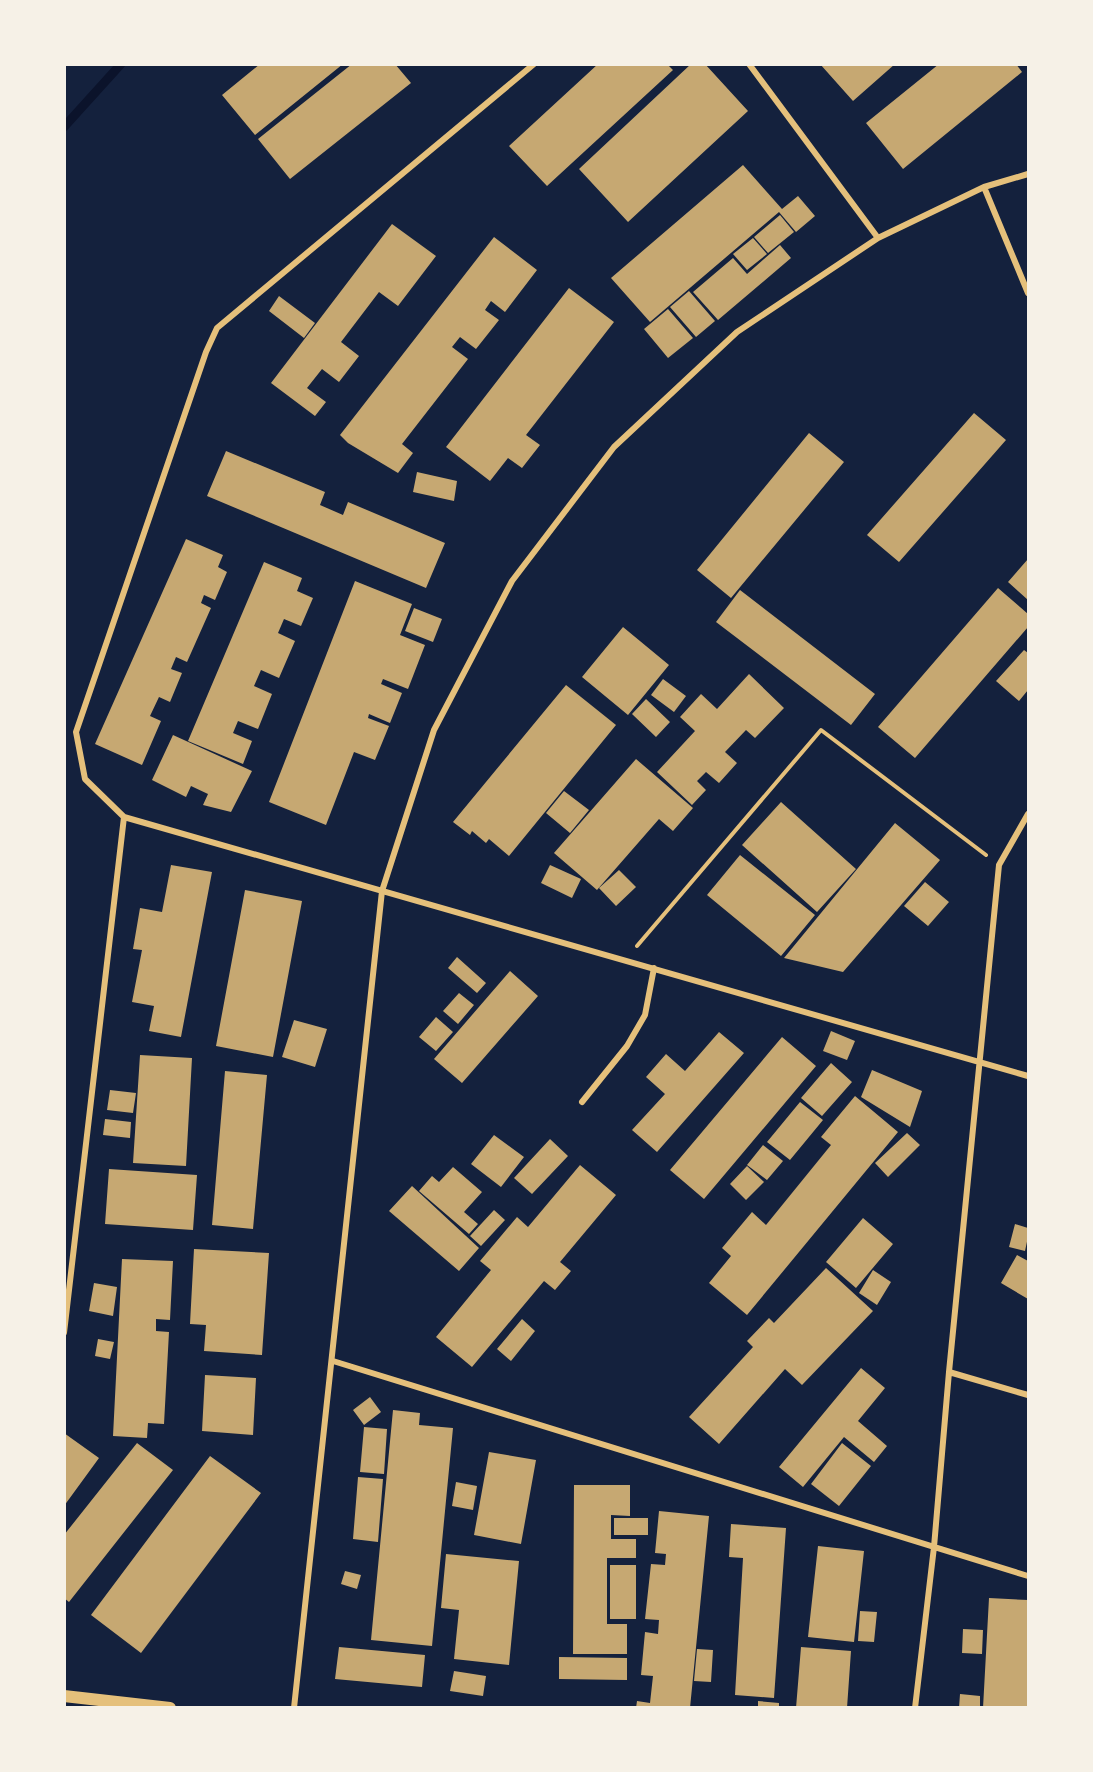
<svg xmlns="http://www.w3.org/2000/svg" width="1093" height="1772" font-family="'PT Sans',sans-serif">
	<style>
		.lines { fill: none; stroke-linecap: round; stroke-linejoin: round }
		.stream { stroke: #0b132b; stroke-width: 9 }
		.building { fill: #c6a872 }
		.path { stroke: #e5c07b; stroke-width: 4 }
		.minor { stroke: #e5c07b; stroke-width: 6 }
		.secondary { stroke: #e5c07b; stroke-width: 12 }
	</style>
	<rect width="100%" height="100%" fill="#14213d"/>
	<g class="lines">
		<!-- stream -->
		<path class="stream" d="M64,127l57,-63"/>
	</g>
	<!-- building -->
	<path class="building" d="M260,64h83l-88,71 -33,-40z
		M352,64h43l16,19 -121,96 -32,-40z
		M598,64h69l6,6 -126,116 -38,-40z
		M691,64h14l43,47 -120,111 -49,-53z
		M820,64h75l-42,37z
		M939,64h77l6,8 -119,97 -37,-46z
		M743,165l39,44 16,-13 17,20 -19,16 -17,-20 -129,110 -39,-44z
		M780,215l14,17 -26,21 -14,-16z
		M392,224l44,32 -38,50 -19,-14 -38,50 18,14 -20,26 -17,-13 -15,19 19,14 -11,14 -44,-33z
		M494,237l43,33 -32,42 -14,-11 -6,9 14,10 -23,29 -16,-12 -8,10 16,12 -66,85 11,9 -15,20 -50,-30 -8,-8z
		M753,238l14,16 -20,16 -14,-16z
		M780,245l11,13 -73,62 -25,-28 40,-34 14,16z
		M569,288l45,34 -88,113 14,10 -18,23 -14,-10 -18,23 -44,-34z
		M689,291l26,30 -19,16 -26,-30z
		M279,296l36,27 -11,15 -35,-27z
		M668,309l25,29 -25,20 -24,-29z
		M974,413l32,27 -107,122 -32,-27z
		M809,433l35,29 -113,136 -34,-28z
		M226,451l99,41 -5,13 23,10 5,-13 97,41 -19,45 -219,-92z
		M417,472l40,9 -3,20 -41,-9z
		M186,539l37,16 -5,12 9,5 -12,28 -11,-5 -3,8 10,5 -24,54 -11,-5 -5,12 11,4 -12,29 -11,-5 -9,19 11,5 -19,44 -47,-21z
		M1028,559v41l-20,-18z
		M264,562l38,16 -5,13 16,7 -12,28 -17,-7 -6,14 17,8 -16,37 -18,-8 -7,16 18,8 -14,35 -20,-8 -5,12 19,8 -9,23 -55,-23z
		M355,581l57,23 -12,31 25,10 -17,44 -25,-10 -2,5 21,9 -12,30 -21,-9 -1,4 21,8 -14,34 -21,-8 -28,73 -57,-23z
		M998,588l30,26v13l-113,131 -37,-31z
		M740,590l135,104 -24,31 -135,-103z
		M414,608l28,11 -9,23 -28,-11z
		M623,627l46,38 -41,50 -46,-38z
		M1024,650l4,3v37l-9,11 -23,-20z
		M749,674l35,34 -29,30 -9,-8 -21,22 12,11 -18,20 -13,-11 -9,9 9,9 -14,15 -35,-33 38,-41 -15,-14 21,-23 16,15z
		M663,679l23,17 -12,16 -23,-17z
		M566,685l50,40 -107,131 -20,-17 -3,4 -14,-12 -2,4 -17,-13z
		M646,699l24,23 -14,15 -24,-23z
		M173,735l79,36 -21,41 -28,-7 5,-11 -17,-8 -5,11 -34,-17z
		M636,759l57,49 -20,23 -14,-12 -62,71 -43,-37z
		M564,791l25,19 -19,23 -24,-20z
		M781,802l75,67 -39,43 -75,-67z
		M895,823l45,37 -97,112 -59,-14z
		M740,855l75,60 -34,41 -74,-61z
		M171,865l41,7 -31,165 -32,-6 5,-25 -22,-4 10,-52 -9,-1 7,-41 22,4z
		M550,865l31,14 -9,19 -31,-15z
		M619,870l17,17 -20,19 -17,-18z
		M925,882l24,20 -21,24 -24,-20z
		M245,890l57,11 -29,156 -57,-11z
		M457,957l29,26 -9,10 -29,-25z
		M510,971l28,25 -76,87 -28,-24z
		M459,993l15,12 -16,19 -15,-13z
		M436,1017l17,15 -17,19 -17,-14z
		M294,1020l33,9 -12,38 -33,-10z
		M831,1031l24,10 -8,19 -24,-9z
		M719,1032l25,21 -87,99 -25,-22 33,-36 -19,-17 20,-23 19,17z
		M782,1037l34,29 -112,133 -34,-29z
		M140,1055l52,3 -6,108 -53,-3z
		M831,1063l21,19 -30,34 -21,-18z
		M872,1070l50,21 -12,36 -49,-30z
		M225,1071l42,4 -14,154 -41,-4z
		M110,1090l26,3 -3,20 -26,-3z
		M855,1096l43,36 -151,183 -38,-32 22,-27 -9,-8 30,-36 14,13 65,-80 -10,-8z
		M800,1102l23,18 -33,40 -23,-18z
		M105,1119l26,3 -1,16 -27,-3z
		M907,1133l13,12 -32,32 -13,-14z
		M494,1135l30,22 -23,30 -30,-23z
		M550,1139l18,17 -36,38 -18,-16z
		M763,1145l20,16 -16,19 -20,-15z
		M580,1165l36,30 -56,67 11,9 -16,19 -11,-9 -72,86 -36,-30 55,-67 -11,-9 37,-44 11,10z
		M747,1166l17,16 -18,18 -16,-16z
		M453,1167l29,25 -18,20 14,12 -9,10 -50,-43 13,-15 7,6z
		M109,1169l88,6 -4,55 -88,-6z
		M412,1186l67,62 -20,23 -70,-60z
		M494,1210l11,10 -24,26 -11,-10z
		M863,1218l30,26 -37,44 -30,-26z
		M1015,1224l13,4v9l-3,14 -16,-4z
		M194,1249l75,4 -7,102 -58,-4 2,-26 -16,-1z
		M1017,1255l11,6v38l-27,-16z
		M122,1259l51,2 -3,59 -14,-1v12l13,1 -5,92 -16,-1 -1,15 -34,-2z
		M826,1268l47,43 -71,74 -17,-16 -66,75 -30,-27 64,-70 -6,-6 22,-23 5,5z
		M873,1270l18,12 -14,23 -18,-12z
		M94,1283l23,4 -4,29 -24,-5z
		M522,1319l13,12 -24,30 -14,-12z
		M98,1339l16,3 -4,17 -15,-3z
		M861,1368l24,20 -27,33 29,25 -13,16 -30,-25 -41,50 -24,-20z
		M205,1375l51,3 -3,57 -51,-4z
		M370,1397l11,15 -17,13 -11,-15z
		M393,1410l27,3 -1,12 34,3 -21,218 -61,-6z
		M364,1427l23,2 -3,45 -24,-2z
		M64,1433l35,25 -35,48z
		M137,1443l36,27 -104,132 -5,-4v-63z
		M842,1443l29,23 -32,40 -28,-22z
		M489,1452l47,8 -15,84 -47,-9z
		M210,1456l51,37 -120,160 -50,-38z
		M358,1477l25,2 -5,63 -25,-3z
		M456,1482l21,4 -4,24 -21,-4z
		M574,1485h56v31l-19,-1v24h25v19h-29v66h20v30h-54z
		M659,1511l50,5 -19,192h-54l1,-7 13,2 3,-27 -12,-1 4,-43 13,2 1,-14 -14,-1 6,-55 14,1 1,-11 -11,-1z
		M614,1518h34v17h-34z
		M731,1524l55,4 -12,170 -39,-3 8,-137 -14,-1z
		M818,1546l46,5 -10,91 -46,-5z
		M446,1554l73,7 -10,104 -55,-6 5,-49 -18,-2z
		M610,1565h26v54h-26z
		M345,1571l16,4 -4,14 -16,-5z
		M989,1598l39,2v108h-45z
		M860,1611l17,1 -3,30 -16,-1z
		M963,1629l20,1 -1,24 -20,-1z
		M339,1647l86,8 -3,32 -87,-8z
		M801,1647l50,4 -4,57h-51z
		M697,1649l16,1 -2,32 -17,-1z
		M559,1657l68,1v22l-68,-1z
		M454,1671l32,5 -3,20 -33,-5z
		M960,1694l20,2v12h-21z
		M758,1701l21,2v5h-21z"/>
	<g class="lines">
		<!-- path -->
		<path class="path" d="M637,946l184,-216 165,125"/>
		<!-- minor -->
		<path class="minor" d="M534,64l-317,264 -11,24 -130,380 9,47 39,38 904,259
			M749,64l129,174
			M984,187l44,106
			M582,1102l45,-56 18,-31 9,-47
			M64,1333l60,-516
			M333,1361l695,215
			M949,1372l79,23
			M294,1708l88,-817 52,-161 78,-149 102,-134 123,-115 141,-94 106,-51 44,-13
			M915,1708l19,-161 15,-175 50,-507 29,-51"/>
		<!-- secondary -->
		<path class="secondary" d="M64,1696l106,12"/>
	</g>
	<!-- border -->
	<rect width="1093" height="1772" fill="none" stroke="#f6f1e7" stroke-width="132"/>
</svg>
